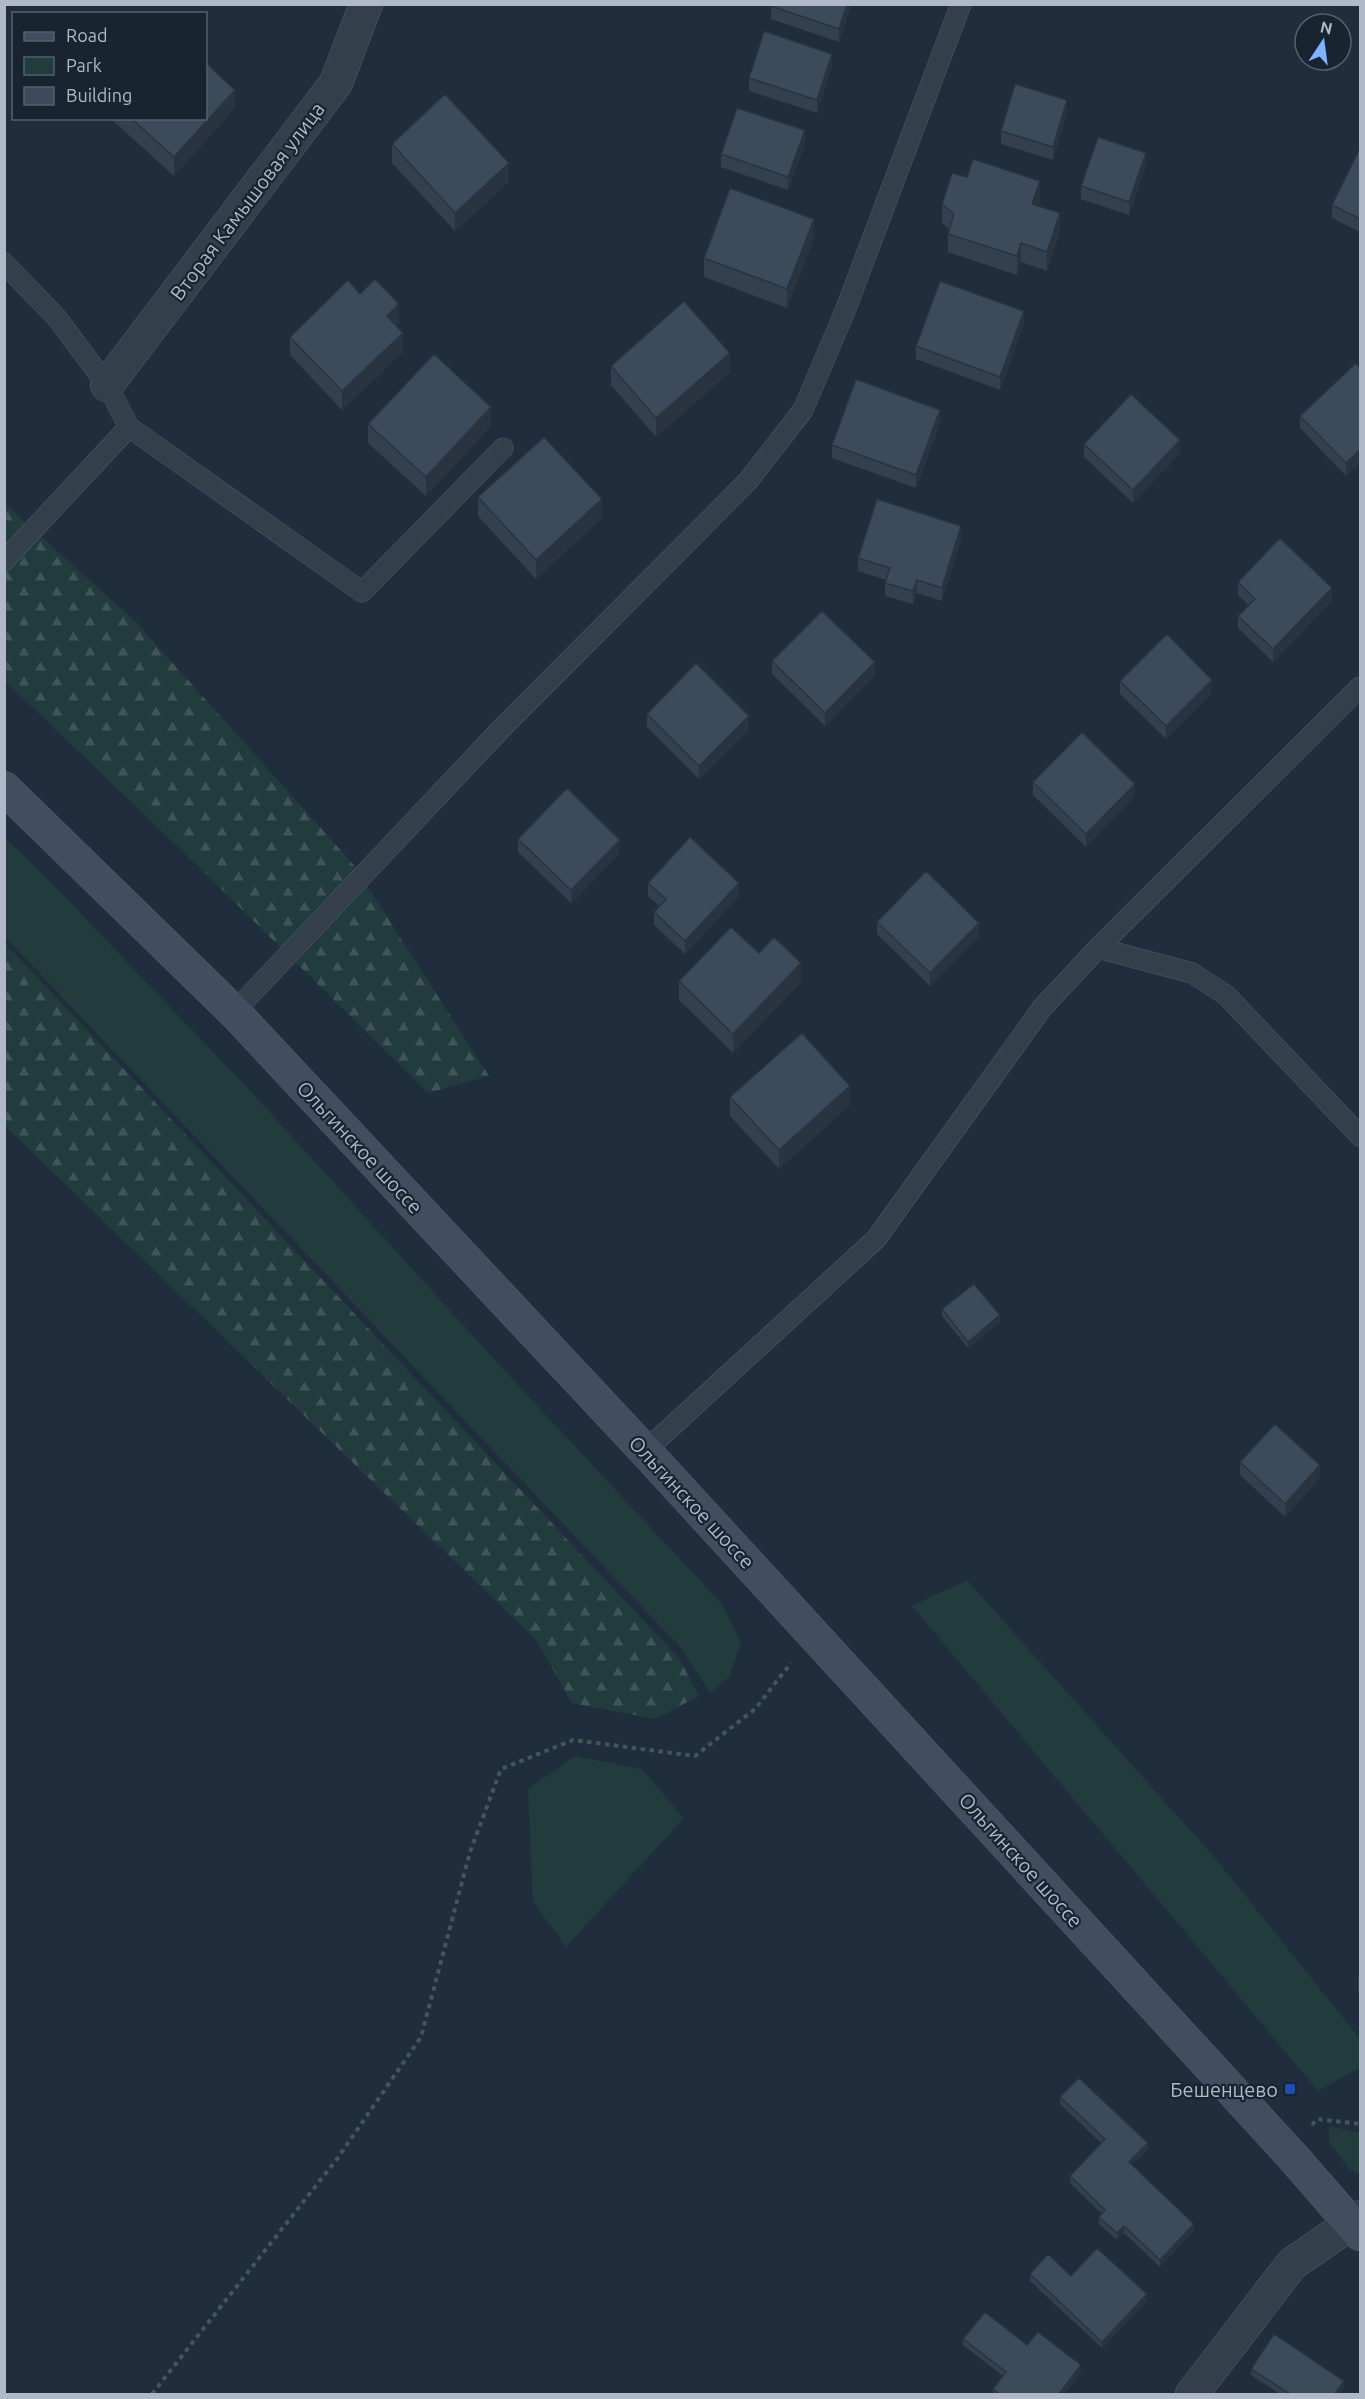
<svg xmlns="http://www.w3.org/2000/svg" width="1365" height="2399" font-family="Ubuntu,sans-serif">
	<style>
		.green { fill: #223b3d }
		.forest { fill: url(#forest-firs) }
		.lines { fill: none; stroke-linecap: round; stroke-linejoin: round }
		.service-casing { stroke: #525c6a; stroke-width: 21 }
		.minor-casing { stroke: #525c6a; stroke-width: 34 }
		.secondary-casing { stroke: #525c6a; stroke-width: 34 }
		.path { stroke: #40585a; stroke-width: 4; stroke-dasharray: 4.5 4.5; stroke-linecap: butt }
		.service { stroke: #343f4c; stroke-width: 20 }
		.minor { stroke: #343f4c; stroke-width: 33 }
		.secondary { stroke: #414e60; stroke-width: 33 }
		.wall { fill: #33404f }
		.shaded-wall { fill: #293440 }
		.building { fill: #3b4b5c; stroke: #293440; stroke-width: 1.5 }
		.transit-dot { fill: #1a4fb4; stroke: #192431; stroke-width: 2 }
		.labels { text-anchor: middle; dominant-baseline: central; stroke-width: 4.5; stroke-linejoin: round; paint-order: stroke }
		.street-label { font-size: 20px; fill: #afb9c8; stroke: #192431 }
		.poi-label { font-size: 20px; fill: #afb9c8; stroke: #192431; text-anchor: end }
	</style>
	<defs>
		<pattern id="forest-firs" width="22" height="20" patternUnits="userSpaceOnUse" patternTransform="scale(1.5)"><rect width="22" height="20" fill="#223b3d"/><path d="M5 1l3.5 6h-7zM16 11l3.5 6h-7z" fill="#405558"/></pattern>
	</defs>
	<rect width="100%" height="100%" fill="#202d3c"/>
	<!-- green -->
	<path class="green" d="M5,838l40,38 212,222 247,272 217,233 20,40 -11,33 -20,17 -29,-45 -676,-711z
		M967,1580l249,279 144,180v29l-42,23 -406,-485z
		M575,1756l67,13 42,49 -118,129 -33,-45 -5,-113z
		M1329,2126l31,7v41l-11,-5 -20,-27z"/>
	<!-- forest -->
	<path class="forest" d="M4,503l132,119 217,242 136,212 -61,17 -229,-226 -194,-186z
		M5,943l674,715 20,38 -44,23 -83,-16 -35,-62 -532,-515z"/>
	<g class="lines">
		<defs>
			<path id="service" d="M4,263l53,55 50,67 22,42 233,165 141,-144
				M4,561l125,-134
				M1098,948l94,25 34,22 134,141
				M234,1012l267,-283 247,-248 55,-71 42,-99 116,-307
				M645,1451l231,-212 166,-231 56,-60 262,-261"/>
			<path id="minor" d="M107,385l229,-302 30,-79
				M1192,2394l100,-130 68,-47"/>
			<path id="secondary" d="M4,788l230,224 411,439 647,705 68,78"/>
		</defs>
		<!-- service casing -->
		<use href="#service" class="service-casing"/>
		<!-- minor casing -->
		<use href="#minor" class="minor-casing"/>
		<!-- secondary casing -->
		<use href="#secondary" class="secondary-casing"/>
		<!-- path -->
		<path class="path" d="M1312,2125l5,-6 43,5
			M152,2394l185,-235 84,-122 49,-185 31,-83 72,-29 122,16 60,-47 36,-46"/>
		<!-- service -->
		<use href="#service" class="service"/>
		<!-- minor -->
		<use href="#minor" class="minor"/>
		<!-- secondary -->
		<use href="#secondary" class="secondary"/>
	</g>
	<!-- wall -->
	<path class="wall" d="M851,4l-12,38 -68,-23v-13z
		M832,67l-15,46 -68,-22v-13z
		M235,108l-61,68 -64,-58h96z
		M1067,113l-14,47 -52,-16v-13z
		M805,143l-17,47 -67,-23v-13z
		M392,144l117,38 -54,49 -63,-68z
		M1360,148v84l-28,-14v-13z
		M1146,166l-17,49 -48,-16v-13z
		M1040,200l-2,6 22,26 -13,39 -26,-9 -4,13 -69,-23v-18l1,-5 -7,-6v-19z
		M814,238l-27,70 -83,-31v-19z
		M360,294l39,29 -3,3 7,26 -61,58 -52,-55v-18z
		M1024,324l-24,66 -84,-31v-13z
		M611,366l119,6 -74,65 -45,-52z
		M1360,368v95l-14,13 -46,-48v-12z
		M940,423l-24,65 -84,-30v-13z
		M368,424l123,2 -65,70 -58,-53z
		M1084,444l96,9 -47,50 -49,-46z
		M478,497l124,21 -66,61 -58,-63z
		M961,539l-19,62 -25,-8 -4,11 -28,-8v-13l1,-3 -28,-9v-13z
		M1238,582l94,19 -59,61 -35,-34v-12l10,-11 -10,-10z
		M772,661l103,14 -50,51 -53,-52z
		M1120,681l92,12 -46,46 -46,-45z
		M647,714l102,15 -50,50 -52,-52z
		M1033,782l102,14 -49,51 -53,-52z
		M518,839l102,14 -49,50 -53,-51z
		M648,883l91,13 -54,58 -31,-29v-13l5,-6 -11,-10z
		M877,922l102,14 -49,50 -53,-52z
		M759,953l42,29 -68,71 -54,-53v-19z
		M730,1097l120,8 -71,64 -49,-53z
		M942,1309l58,13 -32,26 -26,-32z
		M1240,1462l80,16 -35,39 -45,-42z
		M1360,1975v18l-2,-2v-13z
		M1060,2097l88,52 -16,16 62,65 -34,37 -36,-34 -7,7 -18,-16v-7l3,-3 -32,-31v-7l31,-33 -41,-39z
		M1030,2274l41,2 76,25 -45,47 -72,-67z
		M963,2339l118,33 -17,22h-71v-5l10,-13 -40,-31z
		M1251,2369l93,19 -4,6h-60l-29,-19z"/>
	<!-- shaded-wall -->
	<path class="shaded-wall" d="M847,4h4l-12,38v-13z
		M832,54v13l-15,46v-13z
		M235,90v18l-61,68v-19z
		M1067,100v13l-14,47v-13z
		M805,130v13l-17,47v-13z
		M1146,153v13l-17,49v-13z
		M509,163v19l-54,49v-18z
		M1040,181v19l-8,23v-19z
		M1060,213v19l-13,39v-19z
		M814,219v19l-27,70v-19z
		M1021,243v19l-4,13v-19z
		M399,304v19l-12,12v-19z
		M1024,311v13l-24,66v-13z
		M403,333v19l-61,58v-19z
		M730,353v19l-74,65v-19z
		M491,407v19l-65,70v-19z
		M940,410v13l-24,65v-13z
		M1180,440v13l-47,50v-13z
		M1360,450v13l-14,13v-13z
		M602,499v19l-66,61v-19z
		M961,526v13l-19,62v-13z
		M917,580v13l-4,11v-13z
		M1332,588v13l-59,61v-13z
		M875,662v13l-50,51v-13z
		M1212,680v13l-46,46v-13z
		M749,716v13l-50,50v-13z
		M1135,784v12l-49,51v-13z
		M620,840v13l-49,50v-13z
		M739,883v13l-54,58v-13z
		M979,923v13l-49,50v-13z
		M801,963v19l-68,71v-19z
		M850,1086v19l-71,64v-19z
		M1000,1315v7l-32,26v-6z
		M1320,1465v13l-35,39v-13z
		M1148,2143v6l-19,20v-7z
		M1194,2224v6l-34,37v-7z
		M1124,2226v7l-7,7v-7z
		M1147,2294v7l-45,47v-6z
		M1081,2365v7l-17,22h-5z
		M1344,2381v7l-4,6h-5z"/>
	<!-- building -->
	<path class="building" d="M772,4h75l-8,25 -68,-23z
		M764,31l68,23 -15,46 -68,-22z
		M206,63l29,27 -61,67 -43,-39h75z
		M1015,84l52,16 -14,47 -52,-16z
		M445,94l64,69 -54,50 -63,-69z
		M737,108l68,22 -17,47 -67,-23z
		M1098,137l48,16 -17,49 -48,-16z
		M1360,148v71l-28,-14z
		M973,159l67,22 -8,23 28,9 -13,39 -26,-9 -4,13 -69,-22 6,-20 -12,-10 10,-31 15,4z
		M730,188l84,31 -27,70 -83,-31z
		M375,279l24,25 -12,12 16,17 -61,58 -52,-54 58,-57 12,14z
		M940,281l84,30 -24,66 -84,-31z
		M684,301l46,52 -74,65 -45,-52z
		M434,354l57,53 -65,70 -58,-53z
		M1356,363l4,5v82l-14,13 -46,-47z
		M856,379l84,31 -24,65 -84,-30z
		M1131,394l49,46 -47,50 -49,-46z
		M544,437l58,62 -66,61 -58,-63z
		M877,499l84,27 -19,62 -25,-8 -4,11 -28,-8 5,-15 -32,-10z
		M1280,538l52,50 -59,61 -35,-33 17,-17 -17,-17z
		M822,611l53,51 -50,51 -53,-52z
		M1167,634l45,46 -46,46 -46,-45z
		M696,663l53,53 -50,50 -52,-52z
		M1082,732l53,52 -49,50 -53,-52z
		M567,788l53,52 -49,50 -53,-51z
		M690,837l49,46 -54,58 -31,-29 12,-13 -18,-16z
		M926,871l53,52 -49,50 -53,-51z
		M731,927l28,26 15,-16 27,26 -68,71 -54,-53z
		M802,1033l48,53 -71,64 -49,-53z
		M974,1284l26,31 -32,27 -26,-33z
		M1275,1424l45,41 -35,39 -45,-42z
		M1079,2078l69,65 -19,19 65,62 -34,36 -36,-34 -7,7 -18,-16 6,-7 -35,-34 35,-37 -45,-42z
		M1097,2248l50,46 -45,48 -72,-68 18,-20 23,22z
		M985,2312l42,33 11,-13 43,33 -22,29h-60l-6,-5 13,-17 -43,-33z
		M1274,2334l70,47 -9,13h-45l-39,-25z"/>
	<!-- markers -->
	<rect class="transit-dot" x="1284" y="2083" width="12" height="12" rx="3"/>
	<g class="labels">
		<!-- street labels -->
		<g class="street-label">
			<text transform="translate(247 201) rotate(-53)">Вторая Камышовая улица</text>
			<text transform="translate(360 1147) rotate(47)">Ольгинское шоссе</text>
			<text transform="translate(692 1502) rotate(47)">Ольгинское шоссе</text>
			<text transform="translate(1021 1860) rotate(48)">Ольгинское шоссе</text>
		</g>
		<!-- poi labels -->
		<g class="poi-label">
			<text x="1278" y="2089">Бешенцево</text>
		</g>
	</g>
	<!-- border -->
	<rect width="1365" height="2399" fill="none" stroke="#afb9c8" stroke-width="12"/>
	<!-- legend -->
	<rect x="12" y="12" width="195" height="108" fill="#192431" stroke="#55606d" stroke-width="1.5"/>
	<rect x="24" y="32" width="30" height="9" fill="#414e60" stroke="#55606d" stroke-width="1.5"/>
	<text x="66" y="42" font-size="18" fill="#afb9c8">Road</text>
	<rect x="24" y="57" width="30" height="18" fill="#223b3d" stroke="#55606d" stroke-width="1.5"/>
	<text x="66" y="72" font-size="18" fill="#afb9c8">Park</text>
	<rect x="24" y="87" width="30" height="18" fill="#3b4b5c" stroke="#55606d" stroke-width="1.5"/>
	<text x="66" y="102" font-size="18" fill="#afb9c8">Building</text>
	<!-- north arrow -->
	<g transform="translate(1323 42) rotate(13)"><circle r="28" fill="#192431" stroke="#55606d" stroke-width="1.5"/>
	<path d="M0-4.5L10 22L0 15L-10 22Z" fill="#7db3ff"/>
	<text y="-9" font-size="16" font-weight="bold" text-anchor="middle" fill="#afb9c8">N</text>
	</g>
</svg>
